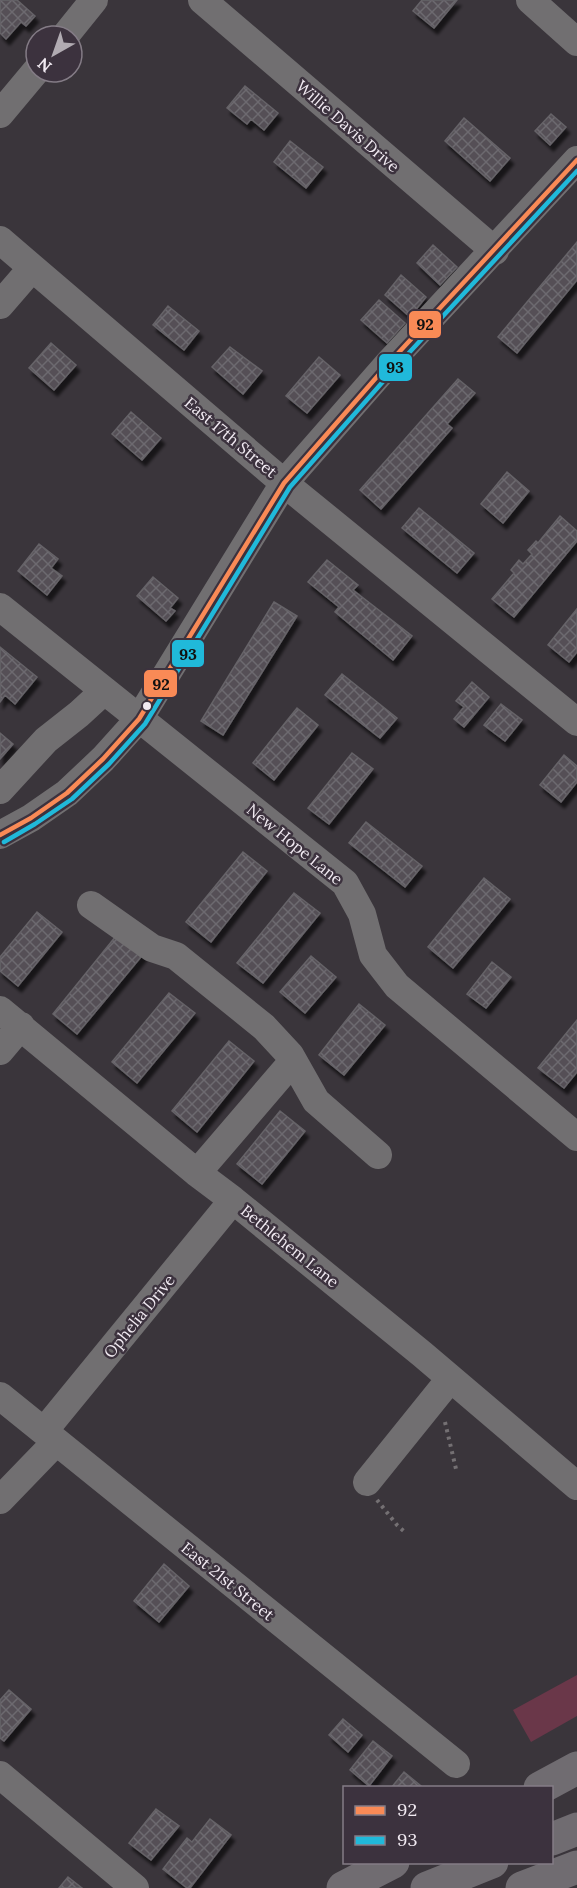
<svg xmlns="http://www.w3.org/2000/svg" width="577" height="1888" font-family="Lora,serif">
	<style>
		.grass { fill: #6a3749 }
		.building { fill: url(#building-cross-hatch); stroke: #666368; stroke-width: 1.5; filter: url(#shadow) }
		.lines { fill: none; stroke-linecap: round; stroke-linejoin: round }
		.path { stroke: #747073; stroke-width: 4; stroke-dasharray: 3 4.5; stroke-linecap: butt }
		.minor { stroke: #716f71; stroke-width: 28 }
		.highway { stroke: #706c71; stroke-width: 33 }
		.bus-1-casing { stroke: #3c323e; stroke-width: 9 }
		.bus-2-casing { stroke: #3c323e; stroke-width: 9 }
		.bus-1 { stroke: #f98a56; stroke-width: 4.5 }
		.bus-2 { stroke: #20b9da; stroke-width: 4.5 }
		.bus-dot { fill: #f1eaf2; stroke: #3c323e; stroke-width: 2 }
		.labels { text-anchor: middle; dominant-baseline: central; stroke-width: 5; stroke-linejoin: round; paint-order: stroke }
		.street-label { font-size: 16px; fill: #f1eaf2; stroke: #3c323e }
		.line-badge { stroke: #3c323e; stroke-width: 2 }
		.pale-badge-label { font-size: 16px; text-anchor: middle; font-weight: bold; fill: #111 }
	</style>
	<defs>
		<pattern id="building-cross-hatch" width="8" height="8" patternUnits="userSpaceOnUse" patternTransform="scale(1.5)"><rect width="8" height="8" fill="#545056"/><path d="M0 0l8 8M0 8l8-8" fill="none" stroke="#6d696f"/></pattern>
		<filter id="shadow"><feDropShadow dx="3.5" dy="6" stdDeviation="1.5" flood-color="#0009"/></filter>
	</defs>
	<rect width="100%" height="100%" fill="#3a353b"/>
	<!-- grass -->
	<path class="grass" d="M577,1675v41l-46,26 -18,-32z"/>
	<!-- building -->
	<path class="building" d="M0,0h17l18,16 -9,10 -5,-4 -15,17 -6,-6z
		M422,0h35l-23,28 -21,-17z
		M245,86l33,27 -14,17 -13,-11 -4,5 -20,-16z
		M551,114l15,13 -16,18 -15,-14z
		M464,118l46,40 -20,23 -45,-40z
		M290,141l33,26 -17,21 -32,-26z
		M577,242v38l-60,73 -19,-16z
		M433,245l24,22 -17,18 -23,-22z
		M401,275l25,22 -16,20 -25,-22z
		M379,300l26,23 -18,20 -26,-23z
		M168,306l31,25 -15,19 -31,-25z
		M51,343l25,22 -22,25 -25,-22z
		M230,347l32,24 -19,23 -31,-27z
		M319,357l21,18 -33,38 -21,-17z
		M458,379l17,14 -28,31 5,4 -71,81 -21,-19z
		M131,412l30,26 -19,22 -30,-26z
		M507,472l22,19 -26,32 -22,-19z
		M419,508l55,45 -17,20 -55,-45z
		M560,516l17,15v10l-63,76 -22,-18 22,-26 -3,-3 8,-10 4,4 9,-10 -4,-4 8,-9 2,2z
		M39,544l19,15 -7,9 11,8 -15,19 -29,-24z
		M327,560l31,25 -5,5 59,46 -19,24 -58,-48 4,-5 -31,-25z
		M153,577l25,21 -8,10 5,3 -9,10 -29,-25z
		M274,602l23,14 -74,119 -22,-14z
		M577,609v43l-8,10 -21,-17z
		M0,647l37,30 -22,27 -10,-9 -5,7z
		M342,674l55,44 -17,20 -55,-43z
		M472,682l17,15 -25,30 -10,-8 10,-12 -8,-6z
		M501,704l21,16 -17,21 -21,-16z
		M297,708l21,17 -44,55 -21,-17z
		M0,733l13,11 -13,15z
		M352,753l21,16 -44,55 -21,-16z
		M564,755l13,11v16l-16,20 -21,-17z
		M366,822l56,44 -17,21 -56,-44z
		M243,852l24,19 -56,71 -25,-20z
		M484,878l26,21 -57,69 -25,-21z
		M294,893l26,20 -57,70 -26,-20z
		M37,912l25,20 -44,54 -18,-15v-14z
		M120,931l25,21 -68,82 -24,-20z
		M311,956l25,21 -31,36 -25,-21z
		M492,962l19,15 -25,31 -19,-14z
		M169,993l26,20 -58,70 -25,-21z
		M359,1004l26,21 -41,50 -25,-20z
		M577,1020v52l-13,16 -26,-20z
		M229,1041l25,20 -57,71 -25,-21z
		M280,1111l25,20 -43,53 -25,-20z
		M164,1564l25,22 -30,36 -25,-21z
		M9,1690l22,19 -27,32 -4,-3v-38z
		M343,1719l19,16 -14,17 -19,-17z
		M373,1741l19,15 -23,30 -19,-16z
		M404,1772l17,14 -1,2h-29z
		M156,1809l23,17 -28,34 -22,-17z
		M210,1819l21,16 -41,53h-3l-24,-19 24,-31 5,4z
		M68,1877l14,11h-23z"/>
	<g class="lines">
		<!-- path -->
		<path class="path" d="M445,1422l11,47
			M377,1500l20,25 9,8"/>
		<!-- minor -->
		<path class="minor" d="M202,0l293,251
			M530,0l47,42
			M65,36l29,-36
			M0,114l36,-43
			M0,240l284,243 293,239
			M0,305l32,-37
			M0,607l345,276 17,31 11,41 24,31 180,151
			M0,790l46,-50 33,-26 25,-23
			M0,835l31,-17 36,-25 36,-34 36,-40 145,-236 105,-120 188,-203
			M91,905l61,43 24,8 88,71 26,28 26,46 62,54
			M0,1010l197,163 36,27 189,154 155,132
			M0,1051l21,-25
			M197,1173l96,-112
			M0,1396l456,368
			M44,1431l189,-231
			M367,1482l83,-103
			M0,1500l56,-58
			M0,1775l135,113"/>
		<!-- highway -->
		<path class="highway" d="M540,1788l37,-20
			M552,1839l25,-10
			M343,1888l50,-26
			M427,1888l65,-26
			M522,1888l55,-21"/>
		<defs>
			<path id="bus-1" d="M0,835l31,-17 36,-25 36,-34 36,-40 145,-236 105,-120 188,-203"/>
			<path id="bus-2" d="M4,842l31,-18 37,-25 37,-35 36,-40 145,-237 105,-119 182,-197"/>
		</defs>
		<!-- bus-1 casing -->
		<use href="#bus-1" class="bus-1-casing"/>
		<!-- bus-2 casing -->
		<use href="#bus-2" class="bus-2-casing"/>
		<!-- bus-1 -->
		<use href="#bus-1" class="bus-1"/>
		<!-- bus-2 -->
		<use href="#bus-2" class="bus-2"/>
	</g>
	<!-- markers -->
	<circle class="bus-dot" cx="147" cy="706" r="5"/>
	<g class="labels">
		<!-- street labels -->
		<g class="street-label">
			<text transform="translate(348 126) rotate(41)">Willie Davis Drive</text>
			<text transform="translate(231 437) rotate(40)">East 17th Street</text>
			<text transform="translate(295 844) rotate(39)">New Hope Lane</text>
			<text transform="translate(290 1246) rotate(39)">Bethlehem Lane</text>
			<text transform="translate(139 1316) rotate(-51)">Ophelia Drive</text>
			<text transform="translate(228 1581) rotate(39)">East 21st Street</text>
		</g>
	</g>
	<g class="line-badge">
		<rect x="408" y="310" width="34" height="29" rx="6" fill="#f98a56"/>
		<rect x="378" y="353" width="35" height="29" rx="6" fill="#20b9da"/>
		<rect x="171" y="639" width="34" height="29" rx="6" fill="#20b9da"/>
		<rect x="143" y="669" width="35" height="29" rx="6" fill="#f98a56"/>
	</g>
	<g class="pale-badge-label">
		<text x="425" y="330">92</text>
		<text x="395" y="373">93</text>
		<text x="188" y="660">93</text>
		<text x="161" y="690">92</text>
	</g>
	<!-- legend -->
	<rect x="343" y="1786" width="210" height="78" fill="#3c323e" stroke="#847c86" stroke-width="1.5"/>
	<rect x="355" y="1806" width="30" height="9" fill="#f98a56" stroke="#847c86" stroke-width="1.5"/>
	<text x="397" y="1816" font-size="18" fill="#f1eaf2">92</text>
	<rect x="355" y="1836" width="30" height="9" fill="#20b9da" stroke="#847c86" stroke-width="1.5"/>
	<text x="397" y="1846" font-size="18" fill="#f1eaf2">93</text>
	<!-- north arrow -->
	<g transform="translate(54 54) rotate(220)"><circle r="28" fill="#3c323e" stroke="#847c86" stroke-width="1.5"/>
	<path d="M0-4.5L10 22L0 15L-10 22Z" fill="#b1abb2"/>
	<text y="-9" font-size="16" font-weight="bold" text-anchor="middle" fill="#f1eaf2">N</text>
	</g>
</svg>
